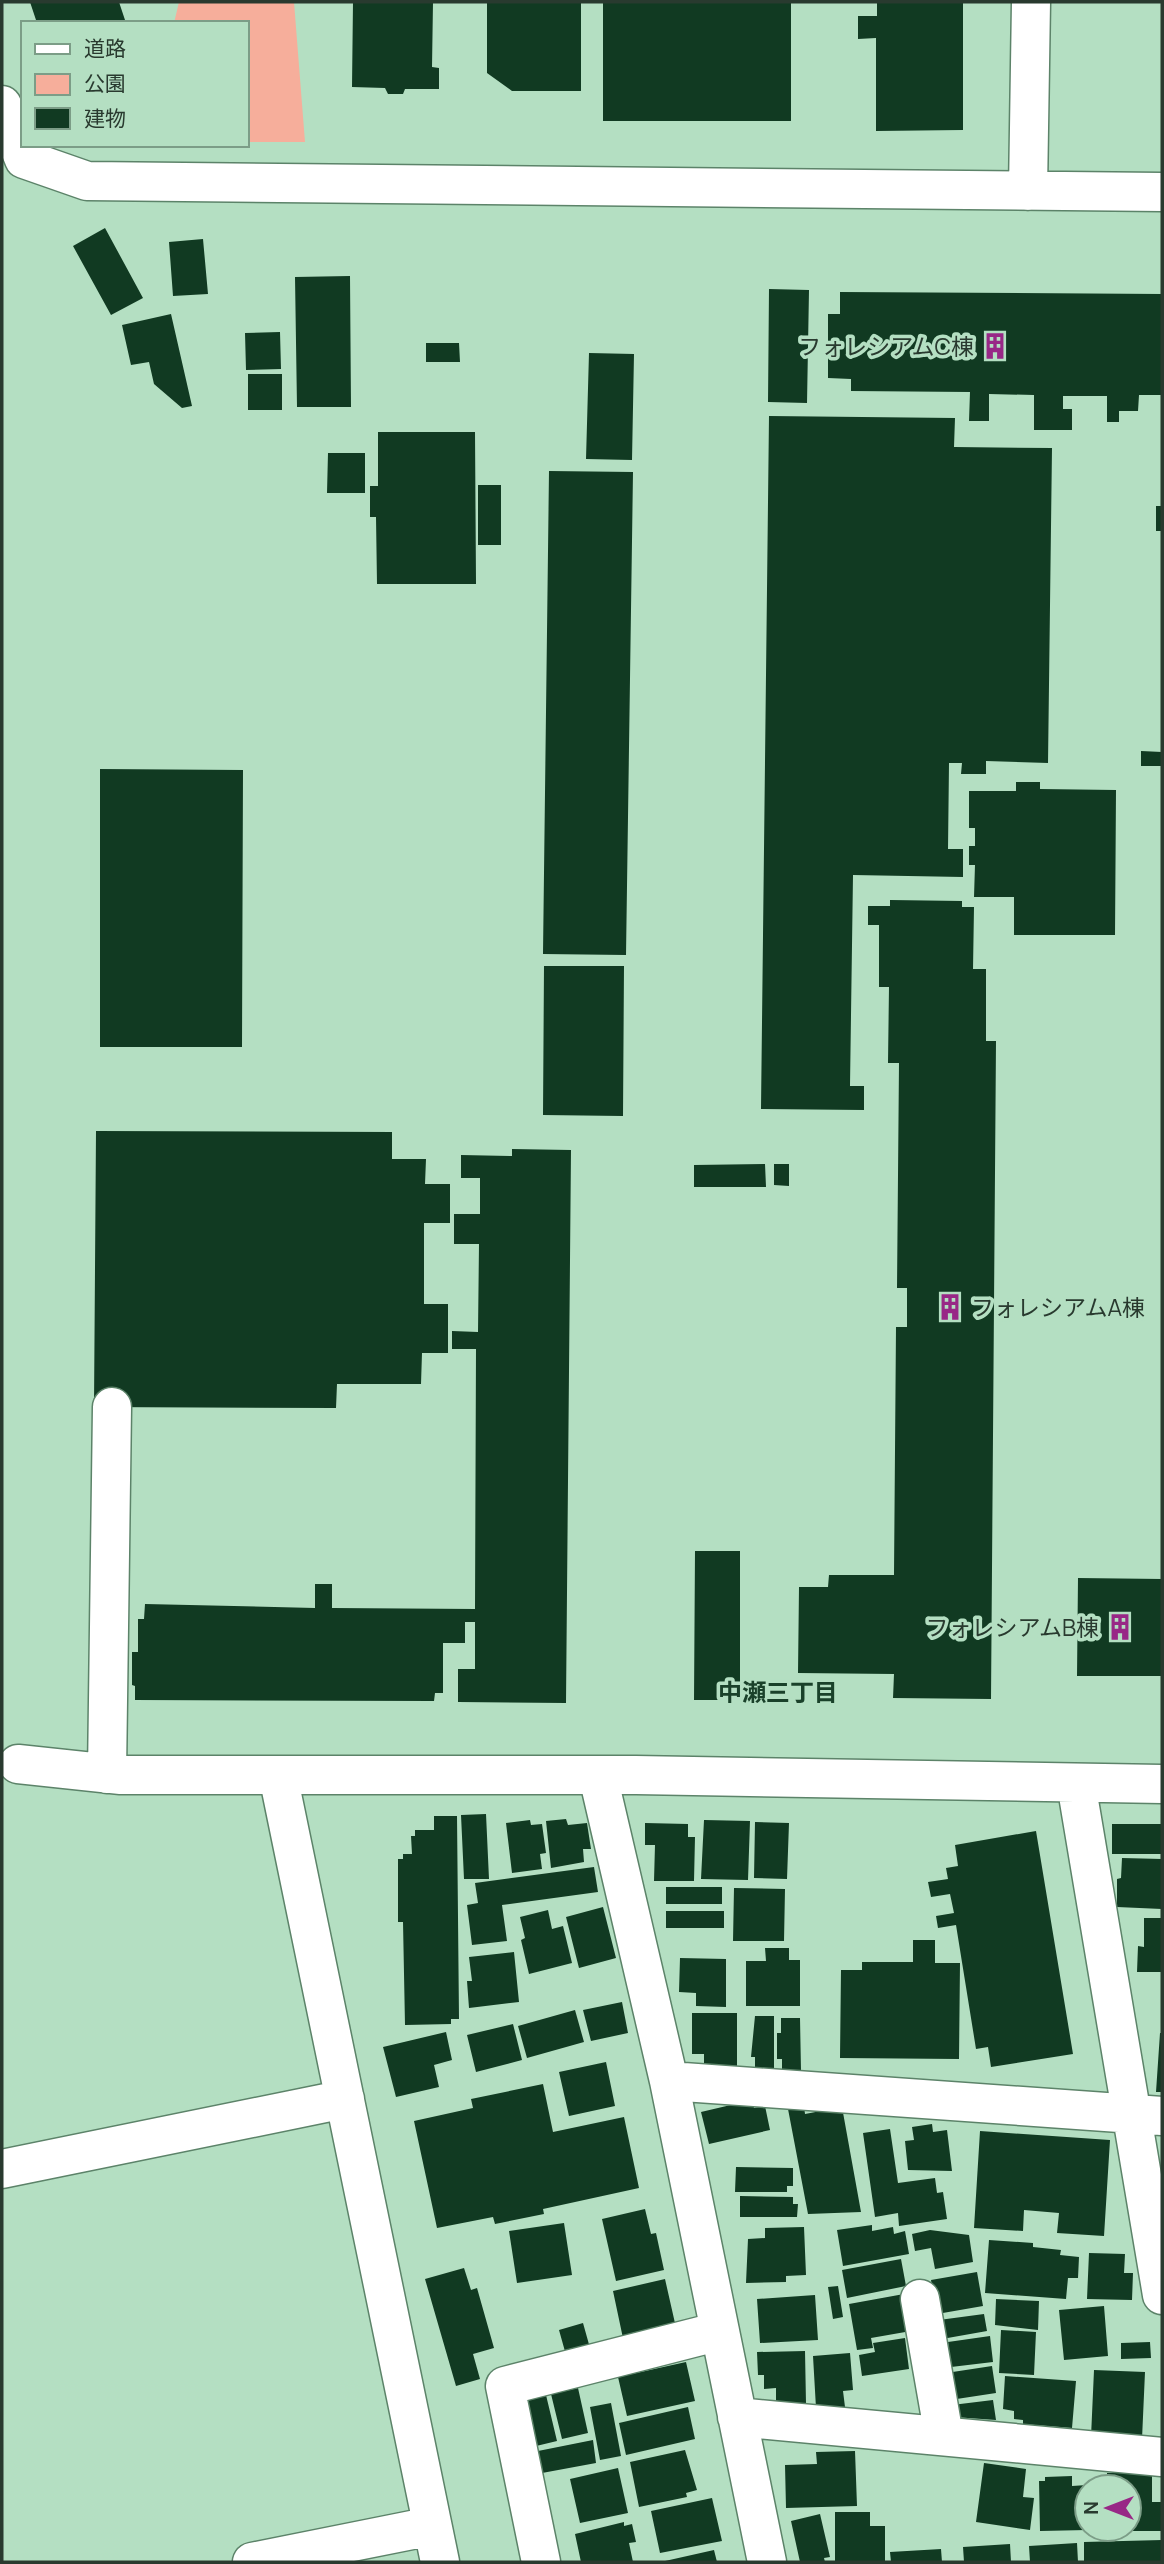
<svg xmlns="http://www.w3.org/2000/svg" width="1164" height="2564" font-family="Manrope,'Noto Sans JP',sans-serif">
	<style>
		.green { fill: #f6ae9b }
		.building { fill: #113a22 }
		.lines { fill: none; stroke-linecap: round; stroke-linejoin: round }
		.minor-casing { stroke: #5c8369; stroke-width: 41 }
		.minor { stroke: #fff; stroke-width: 38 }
		.labels { text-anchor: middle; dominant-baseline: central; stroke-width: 7; stroke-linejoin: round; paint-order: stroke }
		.poi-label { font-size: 23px; fill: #293a2f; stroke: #b4dfc2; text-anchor: end }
		.neighbourhood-label { font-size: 24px; font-weight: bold; fill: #1a412a; stroke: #b4dfc2 }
	</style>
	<rect width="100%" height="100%" fill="#b4dfc2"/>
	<!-- green -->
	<path class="green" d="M179,2h115l11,140h-58v-119h-73z"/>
	<!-- building -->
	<path class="building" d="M30,2h89l7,21h-89z
		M353,2h80l-1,65 7,1v21h-34l-2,5h-15l-3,-6 -33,-1z
		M487,2h94v89h-69l-25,-18z
		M603,2h188v119h-188z
		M877,2h86v128l-87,1v-93l-18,1v-23h19z
		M105,228l38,70 -32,17 -38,-69z
		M203,239l5,55 -35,2 -4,-54z
		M350,276l1,131h-54l-2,-130z
		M769,289l40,1 -2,113 -39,-1z
		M840,292l322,2v101h-23l-1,16h-19v11h-12v-26h-44v13h9v21h-38v-35l-45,-1v27h-20l1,-29 -119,-1v-12l-23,-1v-64h12z
		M171,314l21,92 -10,2 -28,-24 -5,-22 -18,3 -9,-40z
		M280,332l1,37 -35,1 -1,-37z
		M426,343h33l1,19h-34z
		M589,353l45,1 -2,106 -46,-1z
		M248,374h34v36h-34z
		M769,416l186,2 -1,29 98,1 -4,315 -62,-2v13h-25l1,-11h-13l-1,86h15v28l-110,-2 -3,211h14v24l-103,-1z
		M378,432h97l1,152h-99l-1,-67h-6v-31h8z
		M328,453h37v40h-38z
		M549,471l84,1 -7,483 -83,-1z
		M478,485h23v60h-23z
		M1156,506h6v25h-6z
		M1141,751l21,1v14h-21z
		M100,769l143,1 -1,277h-142z
		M1016,782h24v7l76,1 -1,145h-101v-38h-40l1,-32h-6v-19h6v-18h-6v-37h47z
		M890,900l72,1v6h12l-1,62h13v72h10l-5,658 -98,-1 1,-24 -96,-1 1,-86h29l1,-12h65l2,-248h11v-39h-10l2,-225h-11l1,-76h-10v-62h-11v-19h22z
		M544,966h80l-1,150 -80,-1z
		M96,1131l296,1v27h34l-1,25h25v39h-26v81h24v49h-26l-1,31h-84l-1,24 -242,-1z
		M512,1149l59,1 -5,553 -108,-1v-33h17v-47h-10v21h-22v50h-8l-1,8 -299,-1v-14l-3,-1v-33h6v-33h6l1,-15 170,4v-24h17v24l143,1 1,-260h-24v-18l26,1 1,-88h-25v-30h26v-36h-19v-23l51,1z
		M765,1164l1,23h-72v-22z
		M774,1164h15v22l-15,-1z
		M695,1551h45v149h-46z
		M1078,1578l84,1v97h-85z
		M486,1814l3,65h-25l-3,-64z
		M434,1816h23l2,203h-8v5l-46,1 -2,-103h-5v-63h5v-5h9l-1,-18h4v-6h19z
		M566,1819l2,6 19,-2 4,26h-8l1,13 -33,6 -5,-47z
		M530,1820l1,5 11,-1 4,29 -6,1 2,15 -30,4 -6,-50z
		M704,1820l46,1 -2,59 -47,-1z
		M755,1822l34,1 -2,56 -33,-1z
		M645,1823l43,1v13h7l-1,44h-40l1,-36h-10z
		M1112,1824h50v30h-50z
		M1036,1831l37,223 -82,13 -3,-20 -12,2 -20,-124 -18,3 -2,-12 18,-3 -4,-19 -19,3 -3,-15 20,-3 -2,-11 12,-2 -3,-21z
		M1122,1858l40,1v50l-45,-2v-28l4,-1z
		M594,1867l4,25 -96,13 5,36 -35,4 -5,-40 11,-2 -3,-20z
		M666,1887h56v17h-56z
		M734,1888l51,1 -1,52h-51z
		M603,1907l13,51 -37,10 -13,-51z
		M548,1910l4,19 11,-3 9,37 -43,11 -8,-34 4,-2 -5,-21z
		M666,1911h58v17h-58z
		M1144,1918h18v54h-25l1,-26 6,1z
		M913,1940h22v23h25l-1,96 -119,-1 1,-88h21v-8h51z
		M765,1948h24v12h11v46h-54v-45h20z
		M514,1952l5,50 -50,6 -2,-27h5l-3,-24z
		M680,1958l46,1v48l-30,-1v-13l-17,-1z
		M622,2002l6,31 -37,8 -8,-31z
		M575,2010l9,32 -57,16 -9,-32z
		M692,2013h45v55l-33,-1v-13h-12z
		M755,2016h19v54h-19v-13h-4z
		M781,2018h19l1,53h-19v-12h-5v-26h4z
		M513,2024l9,36 -46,12 -9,-37z
		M446,2032l6,28 -18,5 5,22 -43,10 -13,-50z
		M1160,2033h2v59h-6z
		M606,2062l9,44 -46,10 -10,-44z
		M543,2084l10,48 71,-15 15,71 -96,21 1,5 -49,10 -2,-7 -56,11 -23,-107 59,-13 -2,-9z
		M752,2100l2,8 11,-2 5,24 -61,14 -8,-32z
		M804,2106l1,8 37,-7 19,105 -53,2 -20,-105z
		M932,2124l1,8 14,-2 5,41 -44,-1 -3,-29 9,-1 -2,-13z
		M890,2129l8,54 37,-5 2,15 6,-1 4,27 -48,7 -1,-13 -23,4 -12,-84z
		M980,2131l130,9 -6,96 -47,-3 2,-20 -35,-3 -1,21 -49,-3z
		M736,2167l57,1v18h-6v6h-52z
		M740,2196l53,1v7h5l-1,13h-57z
		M645,2209l6,25 5,-1 8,37 -48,11 -14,-62z
		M564,2223l8,52 -55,8 -8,-52z
		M872,2225v6l21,-4 1,7 11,-3 4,23 -66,12 -6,-36z
		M804,2227l2,48 -20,1v6l-40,1 2,-44 17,-1v-10z
		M930,2230l39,5 4,27 -38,7 -4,-21 -16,3 -3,-17z
		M989,2240l44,3v4l28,3 -1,5 19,2 -1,21h-10l-2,21 -81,-6z
		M1089,2253l36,1 -1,19h9l-1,27 -45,-1z
		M901,2259l5,27 -59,12 -5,-28z
		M464,2268l7,22 6,-2 17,60 -21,6 7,25 -24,7 -31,-107z
		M977,2272l6,34 -46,8 -6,-34z
		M665,2279l12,53 -53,11 -11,-52z
		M838,2286l5,31 -10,2 -5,-32z
		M904,2294l7,37 -40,7 2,10 -16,2 -8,-46z
		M815,2295l3,45 -58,3 -3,-44z
		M996,2299l43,2 -1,29 -43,-5z
		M1104,2306l4,50 -44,4 -5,-50z
		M984,2314l3,17 -45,8 -3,-19z
		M583,2323l7,25 -24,7 -7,-25z
		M1001,2330l35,2 -2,43 -35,-2z
		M990,2336l3,26 -42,5 -3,-25z
		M905,2338l4,31 -47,7 -3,-21 16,-3 -2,-9z
		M1150,2342l1,16 -30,1v-16z
		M805,2351l1,53 -30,1v-17l-12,1v-14h-6l-1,-23z
		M850,2353l3,37 -10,1 2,16 -29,1 -3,-52z
		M686,2362l9,39 -68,15 -9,-39z
		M992,2366l4,27 -46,7 -4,-27z
		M1094,2370l51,2 -3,67 -51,-2z
		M1005,2376l71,5 -4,47 -49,-4v-4l-9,-1v-8l-11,-2z
		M578,2388l10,45 -26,6 -11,-45z
		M546,2395l11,46 -25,6 -6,-47z
		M993,2400l3,20 -42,-3 -2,-12z
		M611,2403l10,53 -21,4 -10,-53z
		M688,2407l7,32 -69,16 -7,-32z
		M593,2440l3,23 -54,10 -4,-22z
		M685,2450l12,40 -11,3 1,4 -48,10 -9,-45z
		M855,2451l2,55 -71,2 -1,-43 32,-1 -1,-12z
		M984,2463l42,6 -3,28 11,1 -4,32 -54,-8z
		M618,2468l10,45 -48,10 -10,-44z
		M1107,2473h45v29h9v29h-32v-44h-22z
		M1072,2476v10l15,-1v45l-47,1 -1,-50h6v-4z
		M712,2498l10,43 -62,12 -9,-42z
		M835,2512h35v14h15v36h-50z
		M820,2514l10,43 -6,1 1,4h-25l-9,-41z
		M624,2522v4l8,-2 4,18 -7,1 4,19h-52l-6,-28z
		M1162,2540v22h-78v-20z
		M1077,2543l1,19h-48l-1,-16z
		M1010,2544l1,18h-47l-1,-15z
		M941,2549l1,13h-51l-1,-10z
		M714,2550l3,12h-52v-1z"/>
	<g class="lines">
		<defs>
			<path id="minor" d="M2,105l22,54 63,22 1075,11
				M1028,191l3,-189
				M18,1764l103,11h515l526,9
				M107,1774l5,-367
				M278,1775l162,787
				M598,1776l71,305 98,481
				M1076,1783l86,512
				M669,2081l493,35
				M2,2169l343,-70
				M920,2299l24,137
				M737,2417l425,40
				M252,2562l180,-36
				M541,2562l-36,-176 215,-55"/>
		</defs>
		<!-- minor casing -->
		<use href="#minor" class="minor-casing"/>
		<!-- minor -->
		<use href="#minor" class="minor"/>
	</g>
	<!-- icons -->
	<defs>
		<symbol id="building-bare" viewBox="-9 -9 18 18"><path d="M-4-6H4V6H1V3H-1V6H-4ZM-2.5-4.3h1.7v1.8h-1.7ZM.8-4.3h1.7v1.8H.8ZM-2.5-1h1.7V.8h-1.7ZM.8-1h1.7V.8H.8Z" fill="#982786" stroke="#b4dfc2" stroke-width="2.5" paint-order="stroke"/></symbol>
	</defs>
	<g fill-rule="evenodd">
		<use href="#building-bare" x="976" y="327" width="38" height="38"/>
		<use href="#building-bare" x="931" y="1288" width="38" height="38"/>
		<use href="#building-bare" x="1101" y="1608" width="38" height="38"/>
	</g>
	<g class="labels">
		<!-- poi labels -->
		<g class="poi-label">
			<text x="974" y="346">フォレシアムC棟</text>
			<text x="971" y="1307" text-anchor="start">フォレシアムA棟</text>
			<text x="1099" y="1627">フォレシアムB棟</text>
		</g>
		<!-- neighbourhood labels -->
		<g class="neighbourhood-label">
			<text x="778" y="1691">中瀬三丁目</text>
		</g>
	</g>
	<!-- border -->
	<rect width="1164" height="2564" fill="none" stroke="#293a2f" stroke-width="7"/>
	<!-- legend -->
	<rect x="21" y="21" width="228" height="126" fill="#b4dfc2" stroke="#7c9d87" stroke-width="2"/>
	<rect x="35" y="44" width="35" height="10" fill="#ffffff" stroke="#7c9d87" stroke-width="2"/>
	<text x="84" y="56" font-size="21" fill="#293a2f">道路</text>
	<rect x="35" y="74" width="35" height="21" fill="#f6ae9b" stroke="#7c9d87" stroke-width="2"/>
	<text x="84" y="91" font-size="21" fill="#293a2f">公園</text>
	<rect x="35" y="108" width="35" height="21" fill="#113a22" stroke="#7c9d87" stroke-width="2"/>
	<text x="84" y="126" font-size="21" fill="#293a2f">建物</text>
	<!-- north arrow -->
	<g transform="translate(1108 2508) rotate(270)"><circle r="33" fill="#b4dfc2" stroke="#7c9d87" stroke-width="2"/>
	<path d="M0-5L12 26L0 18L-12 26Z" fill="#982786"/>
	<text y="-10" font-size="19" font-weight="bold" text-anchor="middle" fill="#293a2f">N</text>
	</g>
</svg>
